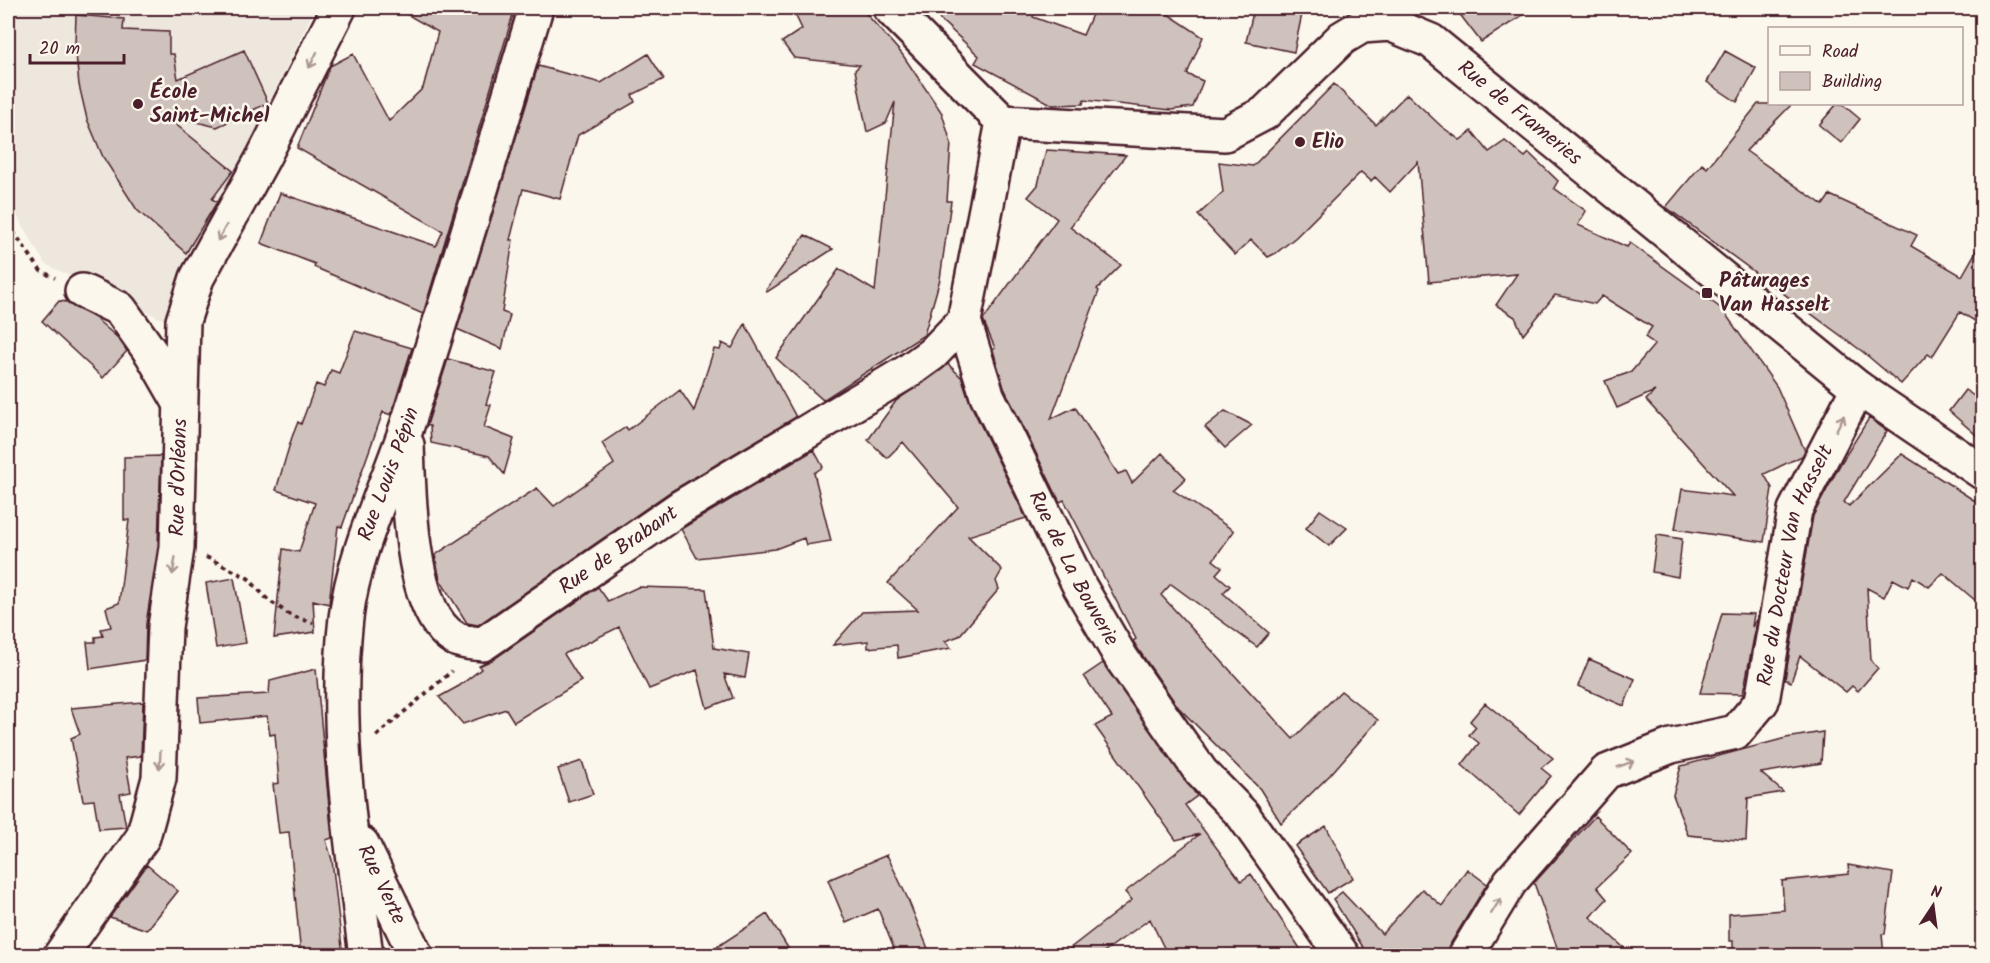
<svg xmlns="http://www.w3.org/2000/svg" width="1990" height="963" font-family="Kalam,sans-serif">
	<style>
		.built { fill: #eee7de }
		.building { fill: #cfc2bc; stroke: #4a1f2b; stroke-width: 1.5 }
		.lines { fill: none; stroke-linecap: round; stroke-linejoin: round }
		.street-casing { stroke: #4a1f2b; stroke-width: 38 }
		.secondary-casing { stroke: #4a1f2b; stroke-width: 38 }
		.path { stroke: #4a1f2b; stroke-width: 4; stroke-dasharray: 4.5 4.5; stroke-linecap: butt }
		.street { stroke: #fbf7ec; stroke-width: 33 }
		.secondary { stroke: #fbf7ec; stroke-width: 33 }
		.oneway { stroke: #ab9695 }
		.poi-dot { fill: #4a1f2b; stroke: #fbf7ec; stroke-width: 2 }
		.labels { text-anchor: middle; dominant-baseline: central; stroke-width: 5; stroke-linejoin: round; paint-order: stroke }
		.poi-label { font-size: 21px; font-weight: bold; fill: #4a1f2b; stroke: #fbf7ec; text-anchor: start }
		.street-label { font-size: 21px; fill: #4a1f2b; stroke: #fbf7ec }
	</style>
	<rect width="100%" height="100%" fill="#fbf7ec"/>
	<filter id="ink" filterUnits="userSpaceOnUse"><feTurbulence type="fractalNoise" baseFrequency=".0167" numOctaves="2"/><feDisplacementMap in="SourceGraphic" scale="12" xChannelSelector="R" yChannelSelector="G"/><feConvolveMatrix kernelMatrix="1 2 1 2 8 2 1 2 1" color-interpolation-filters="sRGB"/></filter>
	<g filter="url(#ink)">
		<!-- built -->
		<path class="built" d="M8,8h307l-151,312 -119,-56 -37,-64z"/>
		<!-- building -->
		<path class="building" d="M396,8h119l-92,306 -109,-47 1,-3 -54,-21 19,-50 156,53 7,-15 -146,-83 33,-82 23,-12 36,67 34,-33 15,-56z
			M792,8h69l41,46 40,59 9,30 -4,58h4l-11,78 -16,56 -101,65 -47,-42 63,-89 36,22 20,-189 -9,21 -19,9 -12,-62 5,-5 -66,-7 -12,-16 20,-13z
			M928,8h108l-3,9 50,18 12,-27h64l44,29 -16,37 16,7 -10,26 -22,3 -87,-10 -1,4 -30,1 -78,-42 4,-7z
			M1254,8h18l30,6 -8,38 -48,-10z
			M1455,8h79l-53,34z
			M76,15l48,4 -1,11 46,2v22h5l4,25 66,-29 24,53 -51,24 -54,-13 70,57 -21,28 5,3 -31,51 -49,-43 -34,-53 -16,-38 -8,-34 -4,-41z
			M1725,51l31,17 -19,34 -30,-20z
			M648,54l16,25 -32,16 3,7 -57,33 -18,64 -37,-10 -13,51h3l-11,72 8,3 -8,34 -45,-20 81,-263 63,17z
			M1334,84l42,41 31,-31 34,32 19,14 12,-9 17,21 16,-11 20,16 4,-4 29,28 -4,7 32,23 -8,14 49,22 3,-4 92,66 55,78 28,64 -3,5 -38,18 8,14 -8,54 -89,-13 7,-40 51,7 -87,-96 9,-9 -38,17 -12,-27 26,-9 24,-28 -10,-7 7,-10 -50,-31 -7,8 -40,-9 -32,40 -8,-18 -19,-12 21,-31 -88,8 -11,-120 -28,30 -15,-15 -4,4 -10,-9 -65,65 -20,16 -8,4 -17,-17 -16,15 -37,-40 25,-23 -4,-30 34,4z
			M1758,104h34l-46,47 77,54 7,-10 87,40 -6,11 51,30 21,-37v87l-23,-14 -28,45 -4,-3 -27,30 -38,-32 -197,-145 36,-43 5,4z
			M1837,104h5l18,15 -19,24 -22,-18z
			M1046,150l80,5 -56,72 51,38 -24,24 2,2 -48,128 24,-12 43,67 8,-3 6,12 30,-30 24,25 -13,12 61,41 -21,29 9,7 -6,7 14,12 -7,7 46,40 -12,14 -86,-63 -10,11 132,144 48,-48 37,29 -48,55 -49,48 -21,-34 -82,-82 -40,-58 -5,-8 3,-2 -72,-139 -4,2 -56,-114 -11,-38 2,-2 -12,-28 74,-101 -29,-22 10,-12z
			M805,235l28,14 -66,43 -1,-2z
			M59,301l8,1 28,16 23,20 9,13 -24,27 -61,-57z
			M745,324l51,93 -126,75 -192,133 -11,-2 -27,-43 -5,-25 102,-67 17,18 60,-42 -12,-21 24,-16 2,3 52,-40 14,21 20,-62 6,1 2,-7 10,5z
			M355,331l57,17 -21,67 -8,-3 -41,115 -4,-1 -9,78 -16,-4 2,32 -41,6 9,-89 16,3 16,-49 -39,-13 16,-53 6,-15 3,2 15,-40 8,3 7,-17 8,3z
			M448,359l48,13 -10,32 5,1 -7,22 30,12 -10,35 -15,-18 -58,-13 -1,-17 -3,-1z
			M948,364l14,14 8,25 56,115 -58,18 34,34 -6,11 3,8 -40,47 -14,5 6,7 -53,10 -1,-13 -29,3v-7l-35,4 29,-33 56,-2 -30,-27 70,-76 -55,-65 -16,16 -19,-18 28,-39z
			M1965,390l18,12v39l-34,-30z
			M1225,411l27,14 -27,23 -20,-21z
			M1869,418l18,13 -43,71 5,4 53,-52 81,52v101l-40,-34 -14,14 -16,-10 -5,10 -15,-8 -9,18 -17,-9 4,73 7,7 -20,23 -6,-5 -6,6 -46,-36 -9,26 -6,-3 28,-163 28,-53z
			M814,450l9,17 -9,6 17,68 -25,4 -2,-7 -29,11 -78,9 -16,-29z
			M161,456l-3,90 -12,78 -1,36 -55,9 -3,-27h8v-5l8,-1 -2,-7 10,-2 -5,-19 13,-5 10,-83h-5v-63z
			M1320,510l27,18 -18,18 -23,-18z
			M1657,535l25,4 -4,38 -26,-5z
			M234,578l12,65 -30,5 -10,-65z
			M598,587l10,14 30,-14 68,2 8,59 35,6 -4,24 -21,-4 9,24 -26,10 -10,-38 -48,19 -30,-62 -55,27 17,27 -67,41 -8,-13 -43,15 -24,-27 20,-11 22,-17 -2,-3 15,-7z
			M1722,613l32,1 -2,13 6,-11 -15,78 -43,-1z
			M1589,659l46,20 -11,27 -46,-20z
			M1103,663l94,133 -12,9 56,76 10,-7 54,82h-137l-18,-37 -52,37h-38l72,-56 -7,-8 75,-58 -24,6 -81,-114 17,-9 -28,-41z
			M316,669l16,169 -6,2 6,20 11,96h-42l-12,-124 -10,1 -6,-49 6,-1 -4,-49 -5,1 -3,-19 -67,7 -2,-25 71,-4 1,-13z
			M143,702l-2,54 -16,2 6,34 -11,2 6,33 -27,2 -5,-29 -11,1 -12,-63 9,-4 -9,-26z
			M1485,703l68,55 -12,10 10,8 -32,39 -57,-50 17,-22 -10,-8 7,-8 -6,-6z
			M1823,732l-2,31 -60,10 22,19 -35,6 -2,43 -58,-6 -15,-40 8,-29 105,-28z
			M582,761l11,33 -24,8 -11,-33z
			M1595,816l37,38 -35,33 10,12 -17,18 43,39h-73l-26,-73z
			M1326,826l27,52 -25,15 -33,-47z
			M887,855l20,42 24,59h-34l-19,-47 -32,14 -18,-43z
			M147,865l31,26 -31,39 -37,-13z
			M1848,865l45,8 -8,61h-3l2,22h-151v-15h-4v-27l55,-4 -2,-29 67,-7z
			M1467,869l20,15 -44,72h-80l3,-4 -33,-53 9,-7 40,42 40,-45 20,17z
			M767,914l26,42h-90z"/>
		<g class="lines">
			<defs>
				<g id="street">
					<path d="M82,291l38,18 32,45 27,47"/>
					<path id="s1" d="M407,445c2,47 2,170 49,194 7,4 19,4 27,5l198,-137 226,-135 25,-18 32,-33"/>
					<path id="s2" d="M362,844l54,112"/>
					<path id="s3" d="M60,956l83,-119 16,-59 6,-151 12,-79 6,-227 14,-43 66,-120 76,-150"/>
					<path id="s4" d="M366,956c-14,-113 -33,-225 -20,-338 8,-67 40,-129 61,-192 45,-139 87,-279 129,-418"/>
					<path id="s5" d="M1465,956l45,-74 96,-110 65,-26 65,-14 26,-31 33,-191 63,-122"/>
				</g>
				<g id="secondary">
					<path d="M890,8l113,114"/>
					<path id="s6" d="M1003,122l222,12 40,-21 77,-75 20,-12 28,-2 41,17 427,347 124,84"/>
					<path id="s7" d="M1003,122l-39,199 23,74 93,192 42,72 79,113 42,43 100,141"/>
				</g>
			</defs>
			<!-- street casing -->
			<use href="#street" class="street-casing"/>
			<!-- secondary casing -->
			<use href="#secondary" class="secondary-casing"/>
			<!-- path -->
			<path class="path" d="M8,224l33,47 14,7
				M206,557l42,21 19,21 23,16 23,8
				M376,736l76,-65"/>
			<!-- street -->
			<use href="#street" class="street"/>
			<!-- secondary -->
			<use href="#secondary" class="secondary"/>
		</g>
		<!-- one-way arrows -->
		<defs><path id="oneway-shaft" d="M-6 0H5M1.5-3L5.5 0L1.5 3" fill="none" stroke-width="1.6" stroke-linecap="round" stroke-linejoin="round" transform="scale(1.5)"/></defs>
		<g class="oneway">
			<use href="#oneway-shaft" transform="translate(313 60) rotate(117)"/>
			<use href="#oneway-shaft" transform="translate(222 233) rotate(119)"/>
			<use href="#oneway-shaft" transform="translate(1840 423) rotate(-63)"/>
			<use href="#oneway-shaft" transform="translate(174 566) rotate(99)"/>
			<use href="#oneway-shaft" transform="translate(160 760) rotate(93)"/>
			<use href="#oneway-shaft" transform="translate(1626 764) rotate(-21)"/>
			<use href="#oneway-shaft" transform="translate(1496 906) rotate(-58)"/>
		</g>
	</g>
	<!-- markers -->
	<g class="poi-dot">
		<circle cx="138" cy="104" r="6"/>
		<circle cx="1300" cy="142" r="6"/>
		<rect x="1701" y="287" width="12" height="12" rx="3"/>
	</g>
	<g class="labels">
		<!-- poi labels -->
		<g class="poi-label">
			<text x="150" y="92">École<tspan x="150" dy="24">Saint-Michel</tspan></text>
			<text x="1312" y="142">Elio</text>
			<text x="1719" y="281">Pâturages<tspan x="1719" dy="24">Van Hasselt</tspan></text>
		</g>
		<!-- street labels -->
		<g class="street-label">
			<text stroke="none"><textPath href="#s6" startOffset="585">Rue de Frameries</textPath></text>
			<text stroke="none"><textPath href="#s4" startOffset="490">Rue Louis Pépin</textPath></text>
			<text stroke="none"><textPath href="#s3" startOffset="508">Rue d'Orléans</textPath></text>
			<text stroke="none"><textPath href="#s1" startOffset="399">Rue de Brabant</textPath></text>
			<text stroke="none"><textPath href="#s5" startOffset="550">Rue du Docteur Van Hasselt</textPath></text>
			<text stroke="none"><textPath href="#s7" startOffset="474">Rue de La Bouverie</textPath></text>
			<text stroke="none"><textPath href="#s2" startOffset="45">Rue Verte</textPath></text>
		</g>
	</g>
	<!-- margin -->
	<rect width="1990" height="963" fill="none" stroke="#fbf7ec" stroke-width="30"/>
	<rect x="15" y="15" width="1960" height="933" fill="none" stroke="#4a1f2b" stroke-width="2" filter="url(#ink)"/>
	<!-- legend -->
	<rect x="1768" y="27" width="195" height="78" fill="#fbf7ec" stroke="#b4a19f" stroke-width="1.5"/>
	<rect x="1780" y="46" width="30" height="9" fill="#fbf7ec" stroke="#b4a19f" stroke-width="1.5"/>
	<text x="1822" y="57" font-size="18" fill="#4a1f2b">Road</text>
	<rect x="1780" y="72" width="30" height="18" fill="#cfc2bc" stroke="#b4a19f" stroke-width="1.5"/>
	<text x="1822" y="87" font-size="18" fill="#4a1f2b">Building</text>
	<!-- north arrow -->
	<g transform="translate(1933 906) rotate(13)" stroke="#fbf7ec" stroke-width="4.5" paint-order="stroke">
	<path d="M0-4.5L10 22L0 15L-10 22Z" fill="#4a1f2b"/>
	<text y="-9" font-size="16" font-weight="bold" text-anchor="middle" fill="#4a1f2b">N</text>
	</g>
	<!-- scale -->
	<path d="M30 54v9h94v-9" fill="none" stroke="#4a1f2b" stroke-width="3"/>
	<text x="39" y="54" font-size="18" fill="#4a1f2b" stroke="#fbf7ec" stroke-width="4.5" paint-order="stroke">20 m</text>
</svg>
